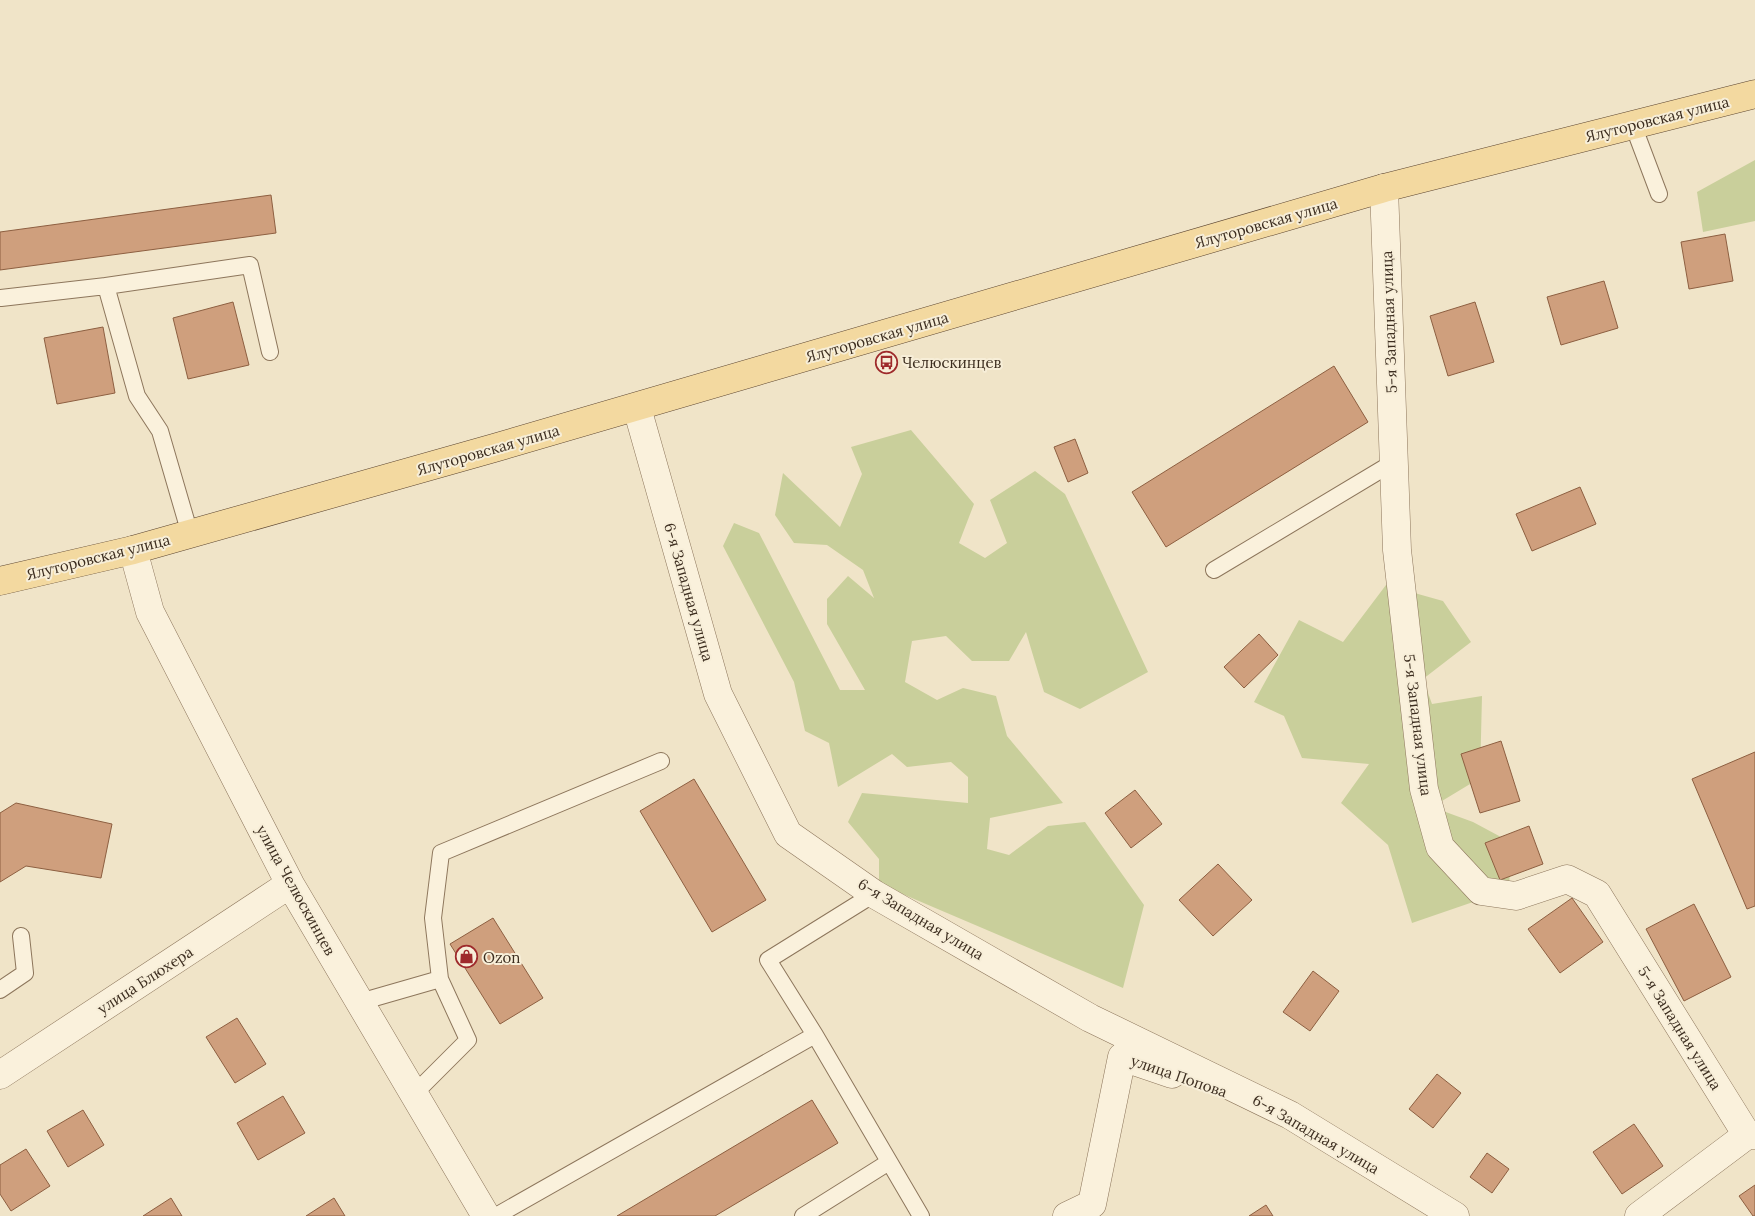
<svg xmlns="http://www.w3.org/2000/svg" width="1755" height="1216" font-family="Lora,serif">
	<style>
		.green { fill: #c9cf9b }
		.building { fill: #cf9f7d; stroke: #8d5f41 }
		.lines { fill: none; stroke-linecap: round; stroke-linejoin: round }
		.lane-casing { stroke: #8d765c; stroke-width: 18 }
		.street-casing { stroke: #8d765c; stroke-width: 29 }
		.primary-casing { stroke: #5b4430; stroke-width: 29 }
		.lane { stroke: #faf1dc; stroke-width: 16 }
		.street { stroke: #faf1dc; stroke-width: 28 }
		.primary { stroke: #f3d9a0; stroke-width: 28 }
		.labels { text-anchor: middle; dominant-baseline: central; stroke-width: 4; stroke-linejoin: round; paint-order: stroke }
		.street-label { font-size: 15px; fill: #3d2e20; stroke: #f7eed8 }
		.poi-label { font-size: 15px; fill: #3d2e20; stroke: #f7eed8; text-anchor: start }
	</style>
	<rect width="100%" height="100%" fill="#f0e4c8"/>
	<!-- green -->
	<path class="green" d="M1755,160v61l-52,11 -6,-40z
		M911,430l63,74 -15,39 26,15 22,-15 -17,-43 45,-29 30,23 83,178 -68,37 -36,-17 -18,-60 -17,29h-37l-26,-25 -34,5 -7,41 32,18 26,-12 33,8 11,40 56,67 -73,15 -3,31 22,6 39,-29 37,-4 59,83 -21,83 -244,-104v-25l-31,-37 14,-29 106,10v-26l-17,-15 -44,5 -15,-13 -54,33 -9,-44 -24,-12 -11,-49 -71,-136 11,-23 25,10 81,157h25l-38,-66v-25l21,-23 26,22 -11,-28 -36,-25 -33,-2 -19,-28 8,-42 57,54 22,-53 -11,-27z
		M1386,585l57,16 28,41 -48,37 9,25 50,-8 -2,82 -48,29 41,15 41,22 -6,46 -96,33 -24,-78 -47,-42 28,-39 -67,-6 -18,-42 -30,-14 45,-82 44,22z"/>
	<!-- building -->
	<path class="building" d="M271,195l5,38 -276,37v-38z
		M1725,234l8,47 -44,8 -8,-47z
		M1604,281l14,47 -57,17 -14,-48z
		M233,302l16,63 -61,14 -15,-61z
		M1475,302l19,60 -46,14 -18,-60z
		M103,327l12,66 -58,11 -13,-66z
		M1334,366l34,56 -202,125 -34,-55z
		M1075,439l13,34 -20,9 -14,-35z
		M1580,487l16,37 -64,27 -16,-37z
		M1259,634l19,21 -34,33 -20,-21z
		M1501,741l19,60 -40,12 -19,-59z
		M1755,752v154l-8,3 -55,-130z
		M694,779l72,121 -54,32 -72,-121z
		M1135,790l27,34 -31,24 -26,-35z
		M16,803l96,21 -11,54 -75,-12 -26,16v-69z
		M1529,826l14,38 -43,16 -15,-37z
		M1218,864l34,36 -39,36 -34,-36z
		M1572,898l31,44 -43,31 -32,-44z
		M1694,904l37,73 -47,24 -38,-72z
		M493,918l50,80 -43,26 -50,-80z
		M1313,971l26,20 -29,40 -27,-19z
		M237,1018l29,46 -31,19 -29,-46z
		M1437,1074l24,19 -28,35 -24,-19z
		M283,1096l22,37 -47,27 -21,-37z
		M812,1100l26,43 -123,73h-98z
		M83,1110l21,35 -36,22 -21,-36z
		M1634,1124l29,42 -41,28 -29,-42z
		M26,1149l24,37 -39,25 -11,-17v-29z
		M1487,1153l22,16 -17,24 -22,-16z
		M1755,1185v31h-2l-14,-20z
		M171,1198l11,18h-39z
		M334,1198l11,18h-39z
		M1266,1205l7,11h-24z"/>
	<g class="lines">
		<defs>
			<path id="lane" d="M1633,125l26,69
				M1,298l105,-12
				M190,534l-30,-103 -23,-35 -31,-110 144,-21 20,87
				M1214,570l180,-108
				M440,979l-7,-61 8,-65 220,-92
				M0,990l25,-17 -4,-37
				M360,1002l80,-23 28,61 -54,54
				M815,1035l106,181
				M496,1216l319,-181 -47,-75 106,-66
				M803,1216l86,-54"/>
			<path id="street" d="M1384,188l13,362 27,239 16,58 41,44 35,5 51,-17 30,15 150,241h8
				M637,408l81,286 70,140 86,60 216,124 200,97 165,101
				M133,550l17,62 140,272 196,332
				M0,1075l290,-191
				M1067,1216l25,-12 30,-147 50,17
				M1639,1216l108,-81"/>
			<path id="primary" d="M0,581l133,-31 361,-102 890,-260 371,-94"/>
		</defs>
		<!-- lane casing -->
		<use href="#lane" class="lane-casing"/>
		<!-- street casing -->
		<use href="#street" class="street-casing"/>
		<!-- primary casing -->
		<use href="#primary" class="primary-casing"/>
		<!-- lane -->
		<use href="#lane" class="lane"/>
		<!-- street -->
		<use href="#street" class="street"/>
		<!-- primary -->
		<use href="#primary" class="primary"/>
	</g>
	<!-- icons -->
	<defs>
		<symbol id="bus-ring" viewBox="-11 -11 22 22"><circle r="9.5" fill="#f7eed8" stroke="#9e2a2b" stroke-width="1.5"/><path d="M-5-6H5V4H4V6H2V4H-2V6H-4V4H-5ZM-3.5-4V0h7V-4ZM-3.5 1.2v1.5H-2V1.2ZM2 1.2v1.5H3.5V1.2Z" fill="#9e2a2b"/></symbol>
		<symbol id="shop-ring" viewBox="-11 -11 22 22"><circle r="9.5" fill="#f7eed8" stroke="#9e2a2b" stroke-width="1.5"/><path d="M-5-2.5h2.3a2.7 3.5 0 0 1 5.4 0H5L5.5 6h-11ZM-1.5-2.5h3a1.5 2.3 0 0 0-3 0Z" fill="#9e2a2b"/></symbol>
	</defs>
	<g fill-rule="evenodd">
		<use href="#bus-ring" x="874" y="350" width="25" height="25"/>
		<use href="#shop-ring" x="454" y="944" width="25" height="25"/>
	</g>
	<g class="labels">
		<!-- street labels -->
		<g class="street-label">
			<text transform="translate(1657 119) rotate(-14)">Ялуторовская улица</text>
			<text transform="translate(1266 223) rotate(-16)">Ялуторовская улица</text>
			<text transform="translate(1389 322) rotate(-92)">5-я Западная улица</text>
			<text transform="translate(877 337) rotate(-16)">Ялуторовская улица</text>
			<text transform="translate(488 450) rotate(-16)">Ялуторовская улица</text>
			<text transform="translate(98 557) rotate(-14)">Ялуторовская улица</text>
			<text transform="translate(689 592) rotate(74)">6-я Западная улица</text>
			<text transform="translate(1418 725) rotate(83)">5-я Западная улица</text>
			<text transform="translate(296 890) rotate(61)">улица Челюскинцев</text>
			<text transform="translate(921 919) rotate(31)">6-я Западная улица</text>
			<text transform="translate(145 980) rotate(-33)">улица Блюхера</text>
			<text transform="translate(1680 1028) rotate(58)">5-я Западная улица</text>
			<text transform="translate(1179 1076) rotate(19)">улица Попова</text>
			<text transform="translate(1316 1134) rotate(30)">6-я Западная улица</text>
		</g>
		<!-- poi labels -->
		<g class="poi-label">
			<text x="902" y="362">Челюскинцев</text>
			<text x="483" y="957">Ozon</text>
		</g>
	</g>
</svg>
